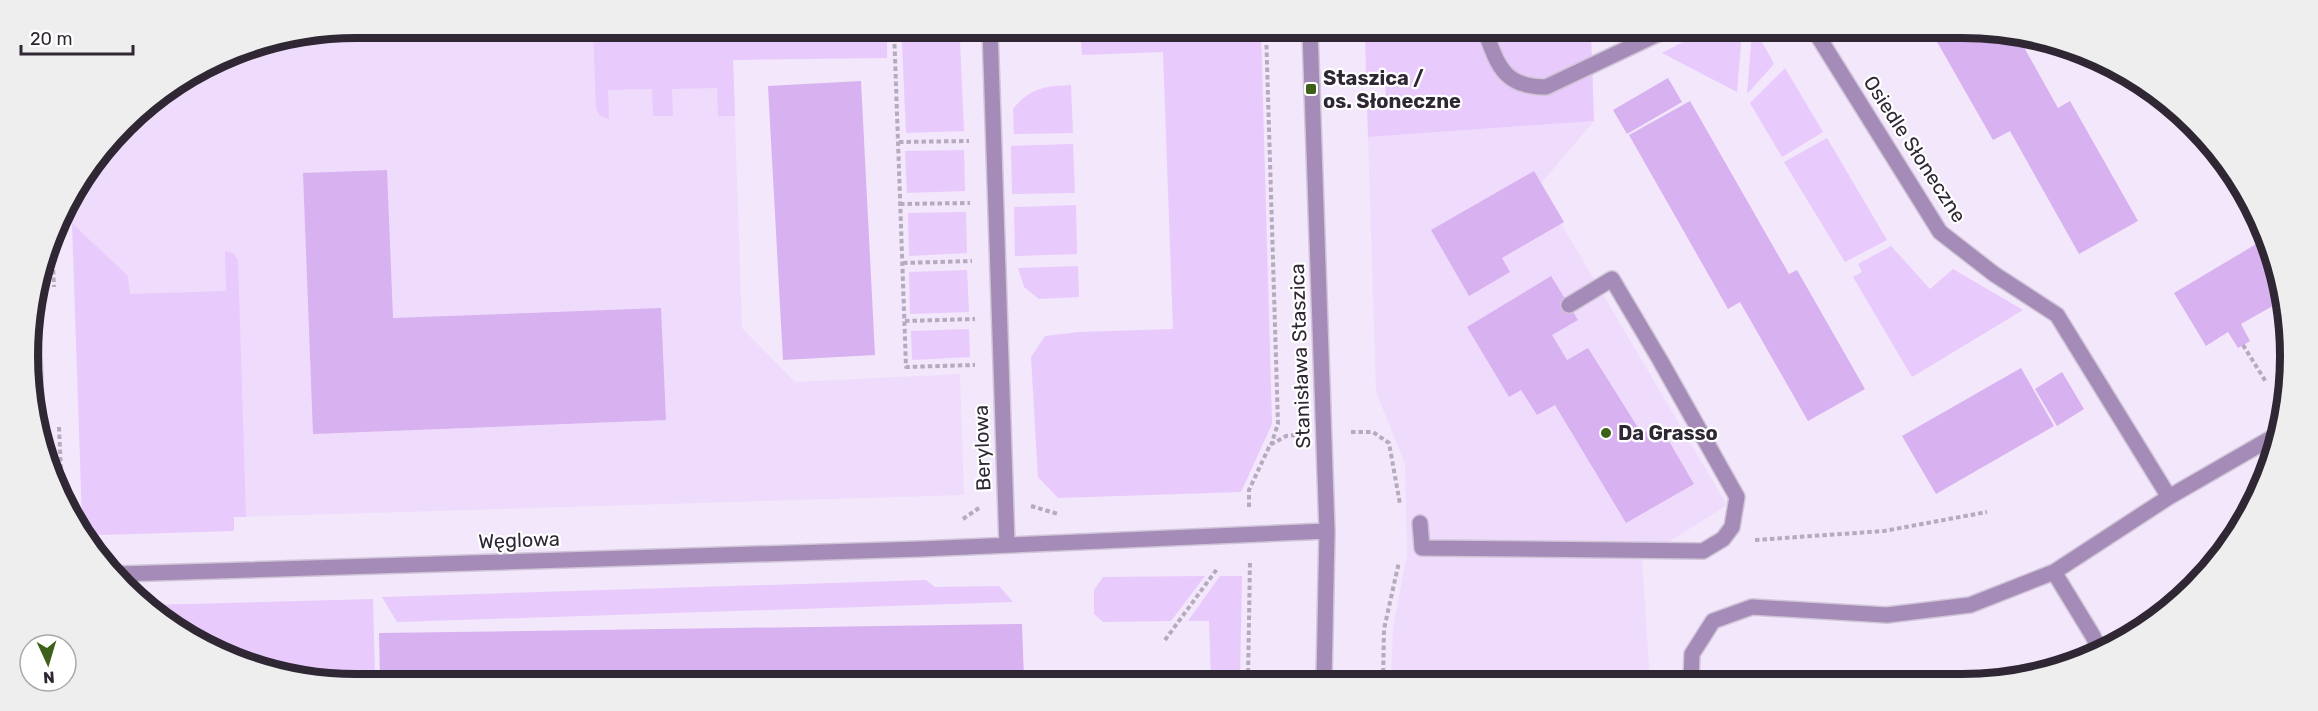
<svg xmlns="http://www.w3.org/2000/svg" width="2318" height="711" font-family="Rubik,sans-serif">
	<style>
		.built { fill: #efdcfc }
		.green { fill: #e8cafc }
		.building { fill: #d8b1f0 }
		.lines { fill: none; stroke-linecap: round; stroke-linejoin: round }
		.minor-casing { stroke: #d0c4d7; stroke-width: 18 }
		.path { stroke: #b6abbd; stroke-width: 4; stroke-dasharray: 4.5 3; stroke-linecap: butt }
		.minor { stroke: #a58bb7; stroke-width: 15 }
		.poi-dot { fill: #3e6119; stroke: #fff; stroke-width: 2 }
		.labels { text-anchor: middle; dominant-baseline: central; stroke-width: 4.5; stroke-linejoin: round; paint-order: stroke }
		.poi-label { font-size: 20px; font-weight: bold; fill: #2f2733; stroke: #fff; text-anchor: start }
		.street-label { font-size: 20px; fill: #2f2733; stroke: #fff }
		.rim { fill: none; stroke: #2f2733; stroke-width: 8 }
	</style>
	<rect width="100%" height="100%" fill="#f3e7fb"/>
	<!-- built -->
	<path class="built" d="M356,27l462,2 -85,31 9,268 53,54 165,-8 4,121 -730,22 -105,-223 -1,-18 -56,-53 -1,-26 68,-88 91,-57z
		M1594,121l-55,65 188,319 -85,54 8,121h-259l2,-53 14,-72 -2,-91 -29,-72 -8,-255z"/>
	<!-- green -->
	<path class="green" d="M593,28l294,1v29l-154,2 2,56h-17l-1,-28 -45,1 1,27h-20l-1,-27 -44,1 1,29 -9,-3 -4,-7z
		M1080,30h181l11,394 -31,68 -183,6 -20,-21 -7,-120 14,-21 34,-4 94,-3 -10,-277 -81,3z
		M1365,31l226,1 3,89 -226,16 -1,-31 19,-1 -1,-31h-19z
		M1702,32h40l-5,60 -75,-39z
		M1752,32h21l-12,8 13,24 -27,30z
		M960,41l4,90 -58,2 -4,-91z
		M1785,68l38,64 -41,25 -32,-54z
		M1071,85l2,48 -59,1 -1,-25c17,-21 32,-23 58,-24z
		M1827,138l60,102 -42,22 -61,-100z
		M1073,144l2,49 -63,1 -1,-48z
		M964,150l1,41 -58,2 -2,-42z
		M1076,205l1,49 -62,2 -1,-49z
		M966,212l1,41 -58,3 -1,-43z
		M72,223l56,53 2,18 96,-3 -1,-40 8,2 5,7 8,257h-12v14l-134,4 -11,-5 -7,-10z
		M1891,246l39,43 23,-20 70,41 -111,67 -59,-100 9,-5 -4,-8z
		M1078,266l1,31 -40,2 -15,-12 -6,-19z
		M967,270l2,42 -59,2 -1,-42z
		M969,329l1,28 -58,3 -1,-29z
		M1205,576l-34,45 -68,1 -9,-8v-24l9,-13z
		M1220,576h22l-2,104h-29l-2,-59h-21z
		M926,580l9,7 64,-1 14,16 -616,20 -15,-25z
		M373,599l2,79h-84l-118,-50 -23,-23z"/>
	<!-- building -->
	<path class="building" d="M1932,33h84l42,75 12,-7 68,120 -59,33 -69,-123 -17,9z
		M1668,78l14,24 -55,32 -14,-24z
		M861,81l14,274 -92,5 -15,-274z
		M1690,101l99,173 8,-4 68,119 -57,32 -68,-119 -12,7 -99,-174z
		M387,170l6,148 268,-10 5,112 -353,14 -10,-261z
		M1534,171l30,51 -62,36 8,14 -41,24 -38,-66z
		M2263,240l22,52v7l-44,25 9,17 -12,7 -10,-16 -22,14 -32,-53z
		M1551,276l27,44 -26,15 15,25 21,-12 54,86 17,-10 35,60 -68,39 -71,-118 -18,10 -16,-25 -12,7 -42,-70z
		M2021,368l33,58 -118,68 -34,-58z
		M2062,372l22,37 -27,17 -22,-37z
		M1022,624l2,55 -644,-1 -1,-45z"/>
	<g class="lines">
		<defs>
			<path id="minor" d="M990,29l17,516
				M1310,31l17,500 -3,149
				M1485,31c13,35 19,56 61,56l116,-55
				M1816,33l124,199 54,42 63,41 112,182
				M32,305l4,107
				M1420,523l2,25 281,3 20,-12 9,-12 5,-30 -77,-137 -48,-81 -43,26
				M2054,572l39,64 7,16
				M119,574l801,-25 407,-18
				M1691,681l1,-27 21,-33 39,-14 135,8 83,-10 84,-33 115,-75 111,-64"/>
		</defs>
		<!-- minor casing -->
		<use href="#minor" class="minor-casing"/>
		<!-- path -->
		<path class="path" d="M894,29l12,338 69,-2
			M1266,30l12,394 -7,21
			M895,37l68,-2
			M899,142l70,-1
			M900,204l70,-1
			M52,240l2,47
			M903,263l69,-2
			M905,321l70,-2
			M2243,345l23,37
			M59,427l3,66
			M1351,432h22l16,11 11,61
			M1031,506l27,8
			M1249,507v-17l21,-45 16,-9 13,-1
			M963,519l16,-11
			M1755,540l129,-9 103,-19
			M95,550l11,1
			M1165,640l52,-71
			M1248,680l2,-120
			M1383,680l1,-51 15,-67"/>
		<!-- minor -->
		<use href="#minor" class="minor"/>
	</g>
	<!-- markers -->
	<g class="poi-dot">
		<rect x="1305" y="83" width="12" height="12" rx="3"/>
		<circle cx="1606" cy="433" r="6"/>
	</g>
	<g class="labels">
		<!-- poi labels -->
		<g class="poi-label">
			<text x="1323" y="78">Staszica /<tspan x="1323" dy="23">os. Słoneczne</tspan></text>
			<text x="1618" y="433">Da Grasso</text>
		</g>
		<!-- street labels -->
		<g class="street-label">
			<text transform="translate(1915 149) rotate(57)">Osiedle Słoneczne</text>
			<text transform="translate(1300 356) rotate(-92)">Stanisława Staszica</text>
			<text transform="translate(982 448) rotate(-92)">Berylowa</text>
			<text transform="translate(519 540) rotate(-2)">Węglowa</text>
		</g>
	</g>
	<!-- crop -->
	<path d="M0 0H2318V711H0ZM356 38H1962A318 318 0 0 1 2280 356V356A318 318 0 0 1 1962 674H356A318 318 0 0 1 38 356V356A318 318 0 0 1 356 38Z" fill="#eeeeef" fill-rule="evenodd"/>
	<path class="rim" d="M356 38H1962A318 318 0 0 1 2280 356V356A318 318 0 0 1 1962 674H356A318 318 0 0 1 38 356V356A318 318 0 0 1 356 38Z"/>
	<!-- north arrow -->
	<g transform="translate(48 663) rotate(176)"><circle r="28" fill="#ffffff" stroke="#aca9ad" stroke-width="1.5"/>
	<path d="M0-4.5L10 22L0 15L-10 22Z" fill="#3e6119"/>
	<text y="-9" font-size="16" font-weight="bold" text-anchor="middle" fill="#2f2733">N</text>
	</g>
	<!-- scale -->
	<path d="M21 45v9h112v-9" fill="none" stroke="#2f2733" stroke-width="3"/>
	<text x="30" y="45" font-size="18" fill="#2f2733" stroke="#ffffff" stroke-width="4.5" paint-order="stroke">20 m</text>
</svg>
